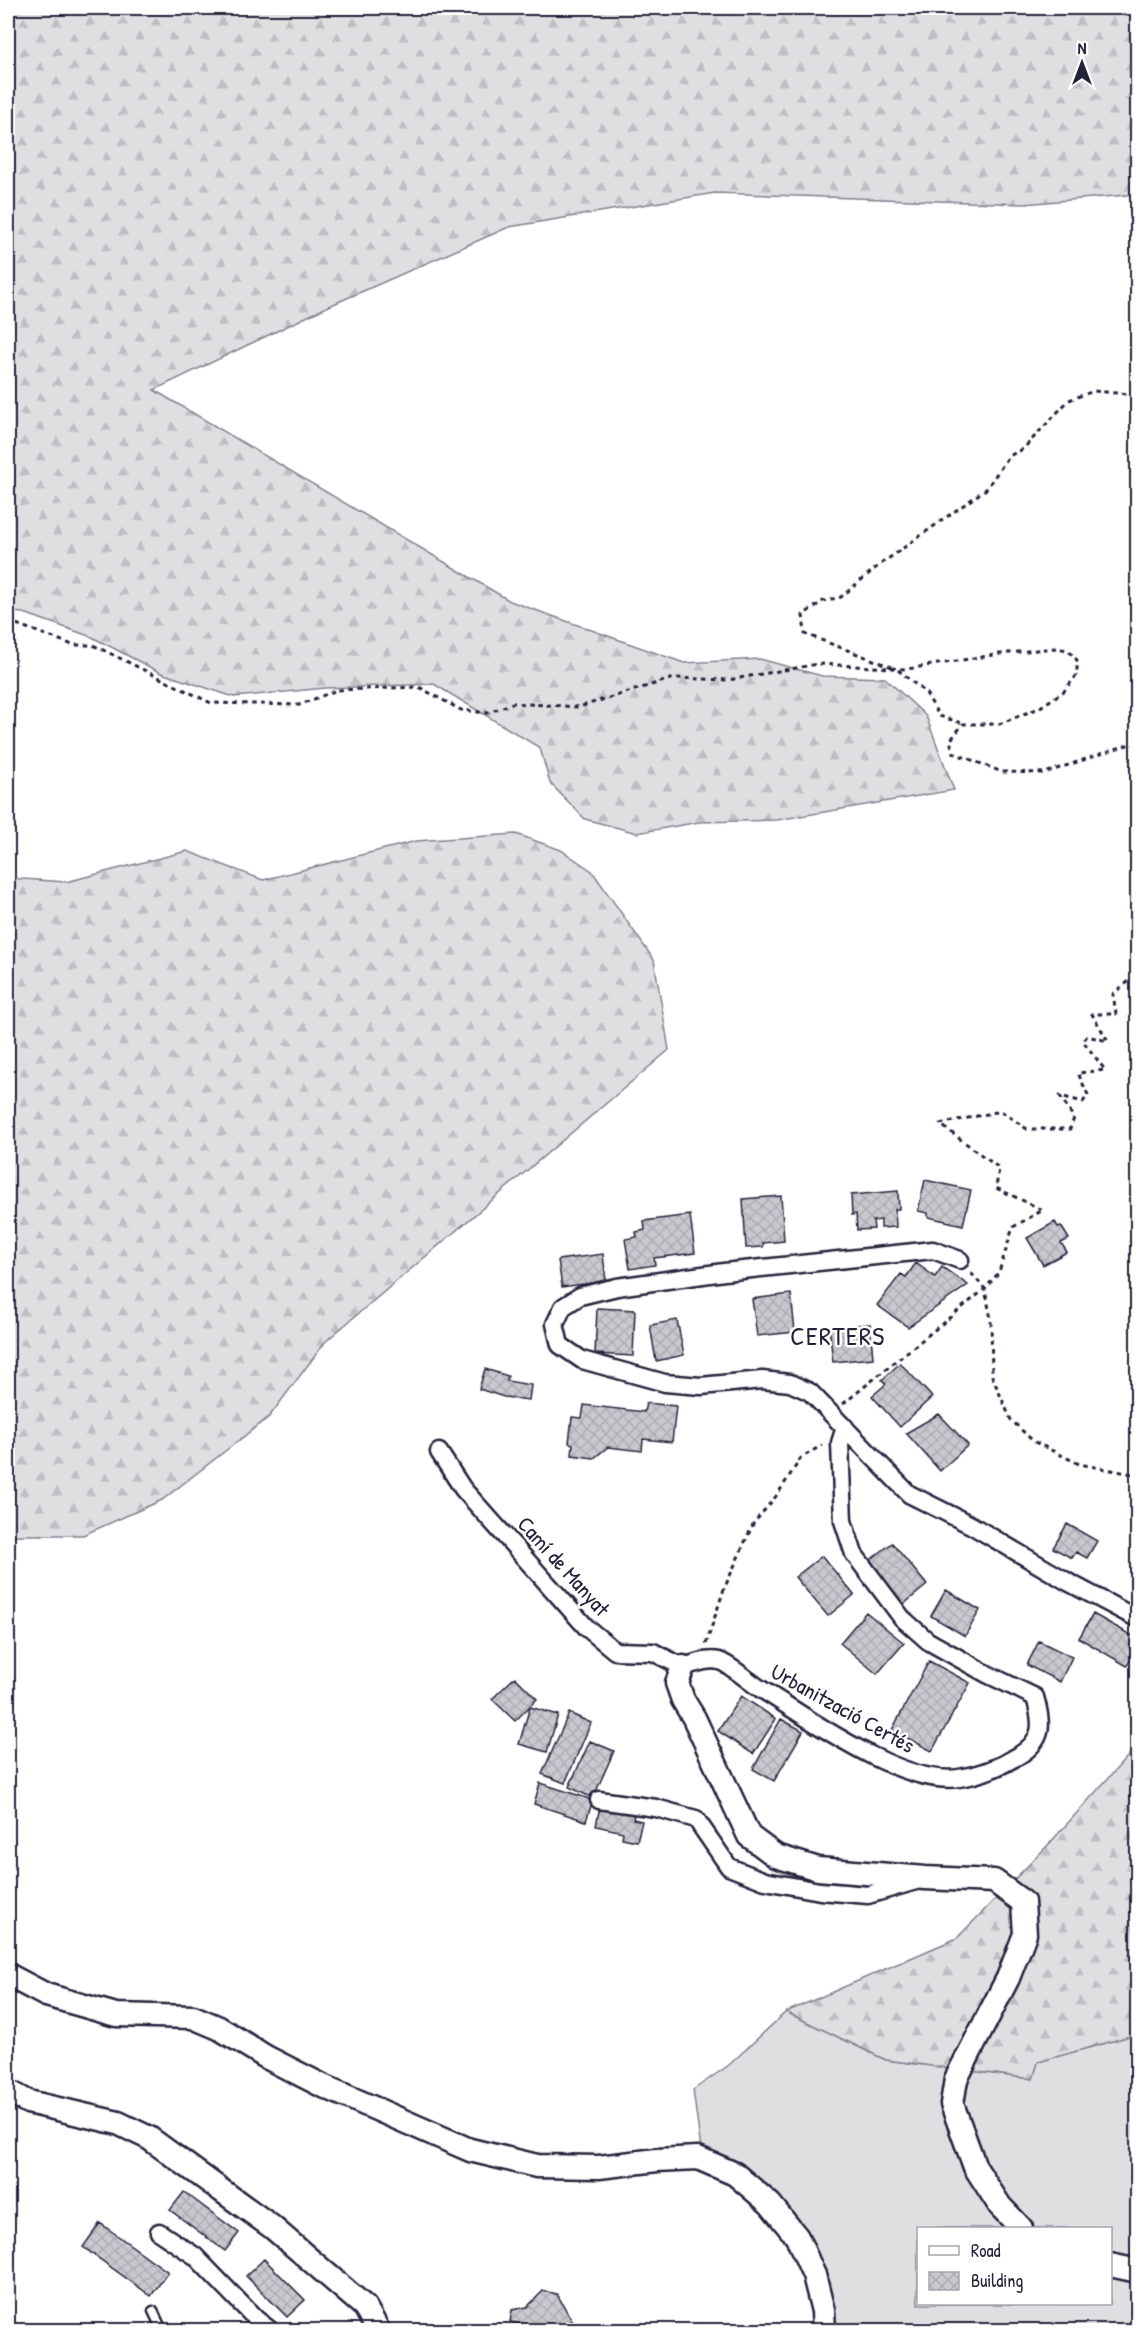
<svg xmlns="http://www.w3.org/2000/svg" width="1145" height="2338" font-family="'Patrick Hand',sans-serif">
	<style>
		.grass { fill: #dfdfe2; stroke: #80808e; stroke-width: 1.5; fill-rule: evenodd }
		.forest { fill: url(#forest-firs); stroke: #80808e; stroke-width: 1.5 }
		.building { fill: url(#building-cross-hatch); stroke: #22223b; stroke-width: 1.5 }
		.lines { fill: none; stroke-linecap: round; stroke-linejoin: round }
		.lane-casing { stroke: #22223b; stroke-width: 13 }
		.street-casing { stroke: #22223b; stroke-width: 21 }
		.secondary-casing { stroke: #22223b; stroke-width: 27 }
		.path { stroke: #22223b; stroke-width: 3; stroke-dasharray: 4.5 4.5; stroke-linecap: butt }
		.lane { stroke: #fff; stroke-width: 8 }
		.street { stroke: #fff; stroke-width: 16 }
		.secondary { stroke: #fff; stroke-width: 22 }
		.labels { text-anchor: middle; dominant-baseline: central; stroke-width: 5; stroke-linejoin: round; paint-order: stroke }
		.street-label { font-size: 22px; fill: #22223b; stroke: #fff }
		.quarter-label { font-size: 26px; letter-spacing: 1.5px; fill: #22223b; stroke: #fff }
	</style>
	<defs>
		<pattern id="forest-firs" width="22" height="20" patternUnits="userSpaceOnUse" patternTransform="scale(1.5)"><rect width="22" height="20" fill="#dfdfe2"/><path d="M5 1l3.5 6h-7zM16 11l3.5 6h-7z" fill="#bfbfc3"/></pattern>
		<pattern id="building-cross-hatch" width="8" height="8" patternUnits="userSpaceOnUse" patternTransform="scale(1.5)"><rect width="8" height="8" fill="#c8c8cf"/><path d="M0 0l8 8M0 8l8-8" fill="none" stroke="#acacb3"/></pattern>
	</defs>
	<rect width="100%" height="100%" fill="#fff"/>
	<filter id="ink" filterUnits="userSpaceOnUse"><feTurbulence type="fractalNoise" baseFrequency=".0167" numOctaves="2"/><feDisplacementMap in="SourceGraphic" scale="12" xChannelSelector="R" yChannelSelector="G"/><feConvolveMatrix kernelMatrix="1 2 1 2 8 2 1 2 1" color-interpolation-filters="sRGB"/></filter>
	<g filter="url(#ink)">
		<!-- grass -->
		<path class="grass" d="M786,2012l100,48 147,19 5,-17 99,-28v296h-310l-57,-126 -69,-55 -8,-59 36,-25zM918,2228h192v76h-192z"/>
		<!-- forest -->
		<path class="forest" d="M8,8h1129v186l-113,10 -309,-11 -206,34 -180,79 -175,84 356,211 174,62 76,-4 62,17 63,2 41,38 28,74 -177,30 -78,2 -62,11 -52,-14 -35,-36 -10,-35 -106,-64 -109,4 -91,9 -73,-24 -69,-36 -68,-24 -16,-1z
			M516,834l45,16 31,21 62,89 15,90 -343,291 -57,76 -107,83 -79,35h-75v-657l58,4 121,-31 76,29 153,-39z
			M1137,1746v288l-99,28 -5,17 -147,-19 -100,-48 171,-74 92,-94z"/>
		<!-- building -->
		<path class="building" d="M925,1180l46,10 -8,35 -35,-8v-4l-10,-2z
			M898,1191l1,18h-4l1,18 -15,1v-8l-8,1 1,8 -17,1 -1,-16 -4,1 -1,-20z
			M781,1196l3,45 -21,2v4l-17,1 -3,-49z
			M690,1215l5,38 -41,5 1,7 -25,4 -5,-30 12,-2 -1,-5 9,-2 -1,-9z
			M1055,1222l3,5 3,-1 8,13 -8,4 6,9 -24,13 -16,-27z
			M603,1254l3,27 -44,6 -4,-27z
			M916,1263l19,14 7,-10 26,18 -60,42 -31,-22 24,-31 5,3z
			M791,1294l4,38 -38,4 -5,-37z
			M597,1308l38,2 -2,46 -38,-2z
			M677,1320l7,35 -28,6 -6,-36z
			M870,1324l3,34 -40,4 -4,-35z
			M900,1363l32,34 -32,30 -28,-31 14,-12 -4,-4z
			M485,1369l23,7 -1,5 24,4 -2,15 -25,-3 -25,-8z
			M646,1403l30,3 -4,36 -29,-3 -1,12 -34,-4 -14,11 -22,-3 1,-11 -4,-1 3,-26 10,1 2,-13 60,7z
			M939,1414l29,31 -28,26 -34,-38z
			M1067,1524l30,17 -10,17 -11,-6 -4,6 -19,-10z
			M892,1543l35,42 -23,19 -35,-43z
			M822,1556l32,39 -26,21 -33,-39z
			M946,1590l34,20 -15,26 -34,-20z
			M866,1612l38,31 -27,31 -37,-31z
			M1093,1614l45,25v19l-5,-3 -6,11 -48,-28z
			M1039,1641l33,16 -12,25 -33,-17z
			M929,1661l41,22 -38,68 -40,-21z
			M515,1677l22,22 -22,22 -23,-22z
			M741,1696l35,23 -23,35 -35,-23z
			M530,1707l28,8 -11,37 -28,-8z
			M569,1713l22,10 -26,60 -23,-9z
			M781,1719l22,12 -29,50 -21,-12z
			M590,1741l24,10 -21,47 -24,-11z
			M540,1783l53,17 -7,21 -52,-17z
			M600,1806l34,9 -1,4 9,2 -5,20 -15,-3 1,-6 -27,-6z
			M184,2192l55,41 -14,18 -55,-41z
			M100,2223l68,49 -17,24 -68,-49z
			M264,2259l41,41 -18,17 -41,-41z
			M543,2291l14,3 20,36h-34l-5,-3 -28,-5 2,-12 15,-3z"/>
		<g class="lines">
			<defs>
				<path id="lane" d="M153,2311l9,19"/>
				<path id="street" d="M960,1260l-27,-10 -209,22 -107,15 -37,9 -17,11 -8,17 5,21 22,15 83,23 36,3 61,-6 28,3 20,9 99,102 62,31 97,57 70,37
					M439,1452l24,37 124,139 28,23 38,1 30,15c11,-3 25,-9 36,-6 9,2 32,22 42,28 47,29 142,98 198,89 21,-3 41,-11 59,-22 26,-16 25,-31 17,-59l-48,-23 -59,-33 -26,-23 -48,-64 -11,-33 -3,-78 5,-16
					M599,1800l57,8 40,11 33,48 36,14 55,10 48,4 48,-14
					M159,2232l36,24 61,63 14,11"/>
				<path id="secondary" d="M683,1667l-6,16 6,17 11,18 55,118 27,20 42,13 107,9 69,3 29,21 2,32 -17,44 -52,101 -4,25 23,63 25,39 21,22
					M8,1975l38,20 70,20 77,2 26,11 47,29 55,28 149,65 67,16 62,1 58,-7 41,-2 37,16 35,30 27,33 17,38 9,36 1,19
					M8,2091l20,11 90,21 31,15 123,89 93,80 13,23
					M1110,2265l28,6"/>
			</defs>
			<!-- lane casing -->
			<use href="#lane" class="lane-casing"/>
			<!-- street casing -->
			<use href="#street" class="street-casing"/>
			<!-- secondary casing -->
			<use href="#secondary" class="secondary-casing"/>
			<!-- path -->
			<path class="path" d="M1125,8v4h13
				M8,621l65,24h20l118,58 88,2 38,-15 82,-3 42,23 26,3 26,-10 66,4 95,-29 54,2 90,-16 89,5 93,-15 55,-6 13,2 9,10v15l-13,16 -25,17 -40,16h-36l-13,17 4,12 48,19 43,1 82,-28h11
				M892,667l-87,-33 -2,-19 20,-14 18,-4 37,-31 108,-77 23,-33 14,-7 46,-49 25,-9 44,4
				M898,670l28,23 13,23 23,7
				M971,1273l14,16 6,30 1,57 19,44 22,21 46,23 59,11
				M843,1404l142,-115 14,-17 14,-45 30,-17 -47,-22 3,-20 -59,-44 61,-13 26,18h43l4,-11 -14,-22 23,6 5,-7 -10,-22 27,-3 -22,-29 4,-5 21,5 -16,-27h24l-3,-20 25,-20
				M706,1644l18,-55 29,-65 24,-29 24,-37 21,-13"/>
			<!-- lane -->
			<use href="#lane" class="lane"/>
			<!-- street -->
			<use href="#street" class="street"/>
			<!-- secondary -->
			<use href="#secondary" class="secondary"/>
		</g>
	</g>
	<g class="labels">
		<!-- street labels -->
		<g class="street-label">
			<text transform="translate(564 1566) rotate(48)">Camí de Manyat</text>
			<text transform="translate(843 1708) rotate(29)">Urbanització Certés</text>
		</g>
		<!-- quarter labels -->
		<g class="quarter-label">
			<text x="838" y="1335">CERTERS</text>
		</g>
	</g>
	<!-- margin -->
	<rect width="1145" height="2338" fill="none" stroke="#fff" stroke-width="30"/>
	<rect x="15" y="15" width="1115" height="2308" fill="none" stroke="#22223b" stroke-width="2" filter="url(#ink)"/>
	<!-- legend -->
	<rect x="917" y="2227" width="195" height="78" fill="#ffffff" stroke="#a7a7b1" stroke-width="1.5"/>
	<rect x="929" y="2246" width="30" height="9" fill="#ffffff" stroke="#a7a7b1" stroke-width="1.5"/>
	<text x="971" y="2257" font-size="18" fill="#22223b">Road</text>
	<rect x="929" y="2272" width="30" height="18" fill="url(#building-cross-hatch)" stroke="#a7a7b1" stroke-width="1.5"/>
	<text x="971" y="2287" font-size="18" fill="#22223b">Building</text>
	<!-- north arrow -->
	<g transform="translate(1082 63)" stroke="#ffffff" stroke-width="4.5" paint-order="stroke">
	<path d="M0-4.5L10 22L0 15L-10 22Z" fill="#22223b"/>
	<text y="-9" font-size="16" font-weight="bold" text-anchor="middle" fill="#22223b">N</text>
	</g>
</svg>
